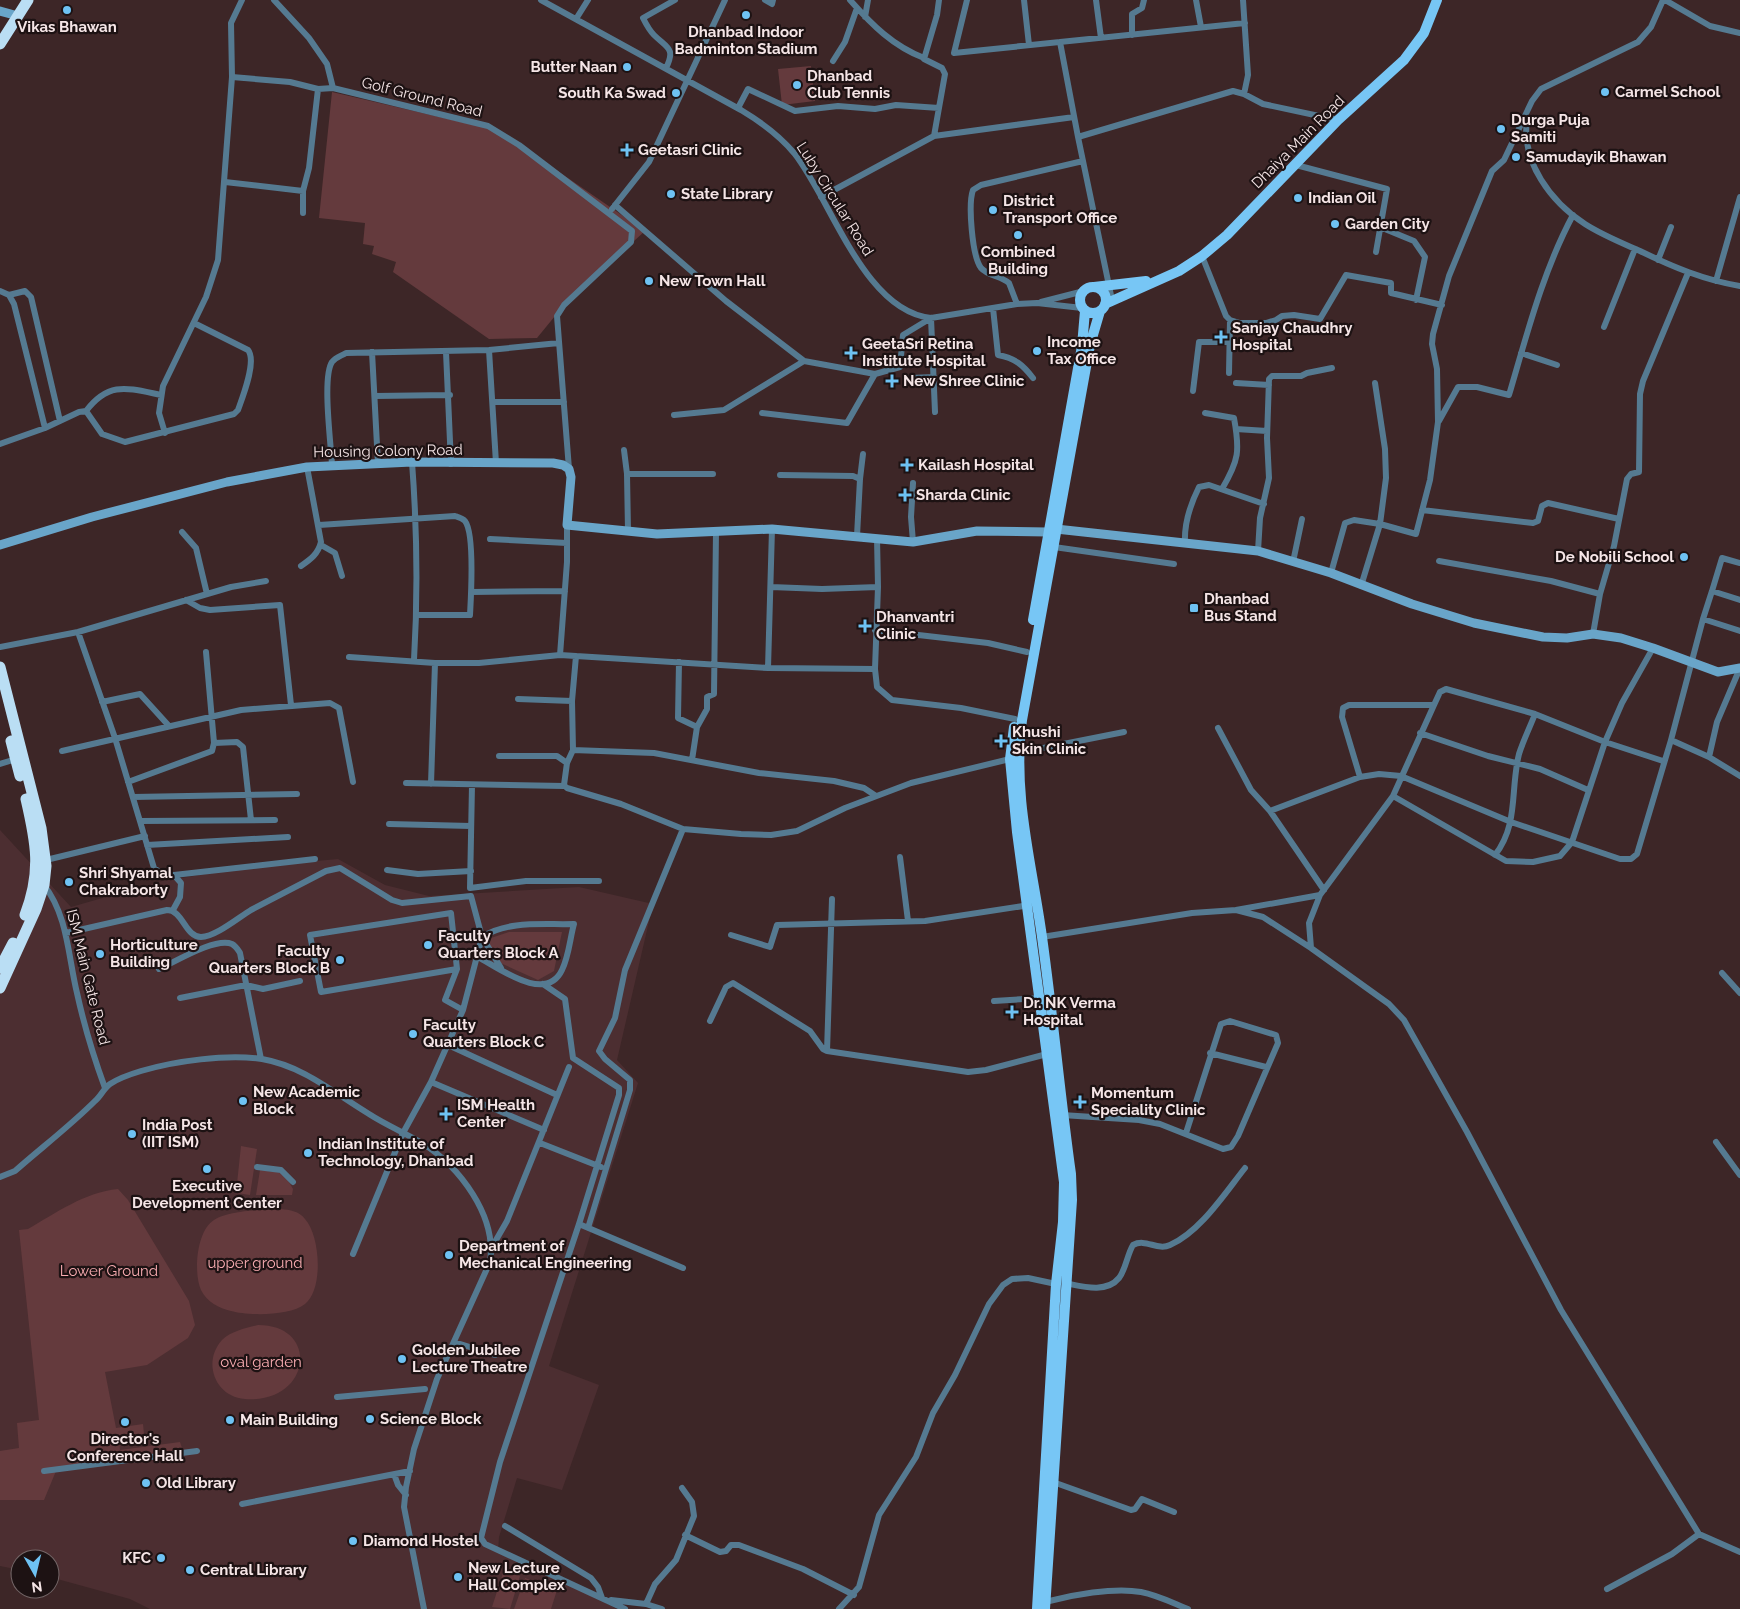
<svg xmlns="http://www.w3.org/2000/svg" width="1740" height="1609" font-family="Raleway,sans-serif">
	<style>
		.built { fill: #4c2e31 }
		.green { fill: #643a3d }
		.lines { fill: none; stroke-linecap: round; stroke-linejoin: round }
		.street { stroke: #557a91; stroke-width: 6 }
		.secondary { stroke: #69a5c9; stroke-width: 9 }
		.primary { stroke: #77c6f5; stroke-width: 10 }
		.highway { stroke: #badef4; stroke-width: 11 }
		.poi-dot { fill: #6ec2f3; stroke: #1d1213; stroke-width: 2 }
		.labels { text-anchor: middle; dominant-baseline: central; stroke-width: 4.5; stroke-linejoin: round; paint-order: stroke }
		.poi-label { font-size: 15px; font-weight: bold; fill: #f5e5e6; stroke: #1d1213; text-anchor: start }
		.street-label { font-size: 15px; fill: #f5e5e6; stroke: #1d1213 }
		.park-label { font-size: 15px; fill: #f9acb1; stroke: #1d1213 }
	</style>
	<rect width="100%" height="100%" fill="#3d2627"/>
	<!-- built -->
	<path class="built" d="M0,830l71,77 91,-26 89,-14 87,-8 47,26 44,11 150,-9 74,17 -36,156 21,23 -89,283 50,19 -37,105 -45,-12 -18,59 -1,15 67,30 52,27h-467l-20,-10 -80,-22v-18h-30v11l-20,-4z"/>
	<!-- green -->
	<path class="green" d="M811,66l4,35 -33,4 -4,-36z
		M332,92l155,36 30,15 128,88 -81,74 -27,33 -48,1 -96,-67 3,-10 -24,-8 2,-8 -11,-2 2,-21 -46,-5z
		M509,932h53l-8,39 -16,9 -53,-24 6,-18z
		M241,1146l16,3 -7,46 -14,-2z
		M260,1170l24,3 9,16 -1,6h-36z
		M118,1189l10,11 61,101 6,24 -7,13 -41,27 -42,7 11,56 27,-4 1,10 -25,4 1,12 60,-8 3,9 -127,20 -12,29h-44v-49l19,-3 -2,-25 22,-3 -20,-190 9,-1c28,-16 57,-37 90,-40z
		M281,1209c9,1 18,2 24,10 15,16 19,70 0,85 -15,12 -56,12 -74,7 -12,-3 -24,-9 -30,-21 -8,-18 -4,-60 13,-70 15,-10 50,-10 67,-11z
		M258,1325c63,0 53,79 -13,74 -30,-2 -43,-37 -23,-59 9,-9 24,-12 36,-15z
		M504,1570l16,6 -10,33 -18,-2z
		M525,1578l32,12 -6,19h-37z"/>
	<g class="lines">
		<!-- street -->
		<path class="street" d="M274,0l35,38 18,26 6,24
			M541,0l200,110c20,12 38,25 53,43 38,48 70,158 137,165l86,-14 20,-1 45,5
			M765,0l7,4 1,-4
			M850,0c22,25 43,46 74,58
			M967,0l-13,53 291,-30
			M1024,0l5,45
			M1096,0l5,38
			M1196,0l5,27
			M1243,0l5,75 -4,19
			M1665,0l45,26 30,7
			M865,17l3,-17
			M576,19l12,-19
			M1132,35v-21l10,-6 2,-8
			M1060,42l18,95
			M833,61l12,-19 12,-34
			M666,68c10,-20 1,-20 -12,-33 -4,-4 -8,-11 -11,-17l32,-18
			M232,77l58,5 28,7 15,-1 155,38 31,19 113,86 -1,11 -67,63 -7,11 12,153
			M738,108l10,-19 47,22 43,-5 37,3 21,-4 43,3
			M1527,120c-6,42 24,82 58,104 17,11 37,19 55,27 33,16 64,29 100,35
			M934,136l11,-62 -3,-6 -18,-9 13,-44 2,-15
			M1296,165l91,24 -11,63
			M225,182l78,9
			M821,197l113,-61 140,-19
			M615,205l111,96 78,60
			M612,209l37,-47 76,-162
			M303,213v-22l6,-23 9,-79
			M1380,227l34,14 11,16 -9,43
			M1202,256l24,60 4,4 10,3h26l10,-3 6,-4 12,-1 26,4 26,-44 45,8v10l51,12
			M1658,260l13,-33
			M1716,281l24,-84
			M0,291l9,4 5,9 31,124
			M9,295l16,-4 6,6 29,124
			M1112,300l-34,-163 155,-46 11,3 19,10 75,16
			M1041,302l43,-11
			M1017,304l-8,-21c-8,-7 -21,-7 -28,-15 -9,-12 -13,-64 -8,-78l8,-5 102,-24
			M993,308l5,47c17,3 25,10 35,23
			M931,318l4,94
			M1604,327l31,-78
			M489,350l7,113
			M372,352l6,112
			M446,352l5,112
			M1521,353l36,12
			M1229,373l1,-53
			M910,378l24,-1
			M1236,383l33,2
			M1193,391l6,-49h30
			M375,396l75,-1
			M494,402h70
			M86,411c23,-30 41,-23 75,-16
			M762,413l85,10 28,-49 25,-7 3,-32 28,-17
			M1205,413l29,5c6,33 5,42 -12,71
			M674,415l50,-5 80,-49 71,13
			M1439,421l19,-34h19l32,8c18,-61 34,-124 64,-180
			M1236,429l31,2
			M165,433l-6,-20 4,-27 43,-89 12,-37 14,-183 -1,-54 11,-23
			M0,444l45,-16 34,-16 7,-1 16,23 23,8 109,-28 4,-4c5,-14 19,-49 10,-60l-54,-27
			M624,450l3,24 1,57
			M412,462c5,66 6,132 2,198
			M332,465c-1,-21 -10,-88 0,-103 4,-5 9,-6 14,-9l143,-3 70,-7
			M627,474h86
			M780,475l73,1 7,3 -3,57
			M860,479l3,-25
			M913,483l-2,34 2,25
			M1422,510l111,13 5,-2 4,-15 6,-3 71,16
			M319,525l136,-9c3,1 7,2 10,5 10,13 6,75 5,94h-53
			M182,532l14,16 11,46
			M490,539l77,4
			M1185,543c-1,-20 5,-38 14,-56l10,-2 55,19
			M321,545l14,8 7,23
			M1054,547l120,17
			M1258,551l2,-33 9,-40 -2,-40 2,-59 3,-3h29l6,-3 25,-5
			M1439,561l112,20 49,13
			M1293,562l9,-43
			M301,566c10,-7 17,-12 20,-24l-14,-75
			M1331,573l14,-50 9,-3 26,4 6,-46 -1,-29 -10,-66
			M1361,586l19,-62 36,10 14,-54 8,-58 -1,-53 -5,-25 1,-10 16,-58 43,-105 12,-11 28,-59 9,-12 97,-47 13,-15 12,-27
			M771,587l51,2 56,-2
			M1712,591l10,-33 18,5
			M471,592l94,-1
			M186,600l14,8 10,2 70,-5 11,100
			M1703,619l9,-28 28,9
			M875,630l113,13 39,9
			M78,632l37,106 39,130 8,6 12,1 7,8 -1,14 -7,13
			M1593,634l7,-40 14,-48 13,-67 4,-5 8,-2 1,-78 3,-13 45,-108
			M0,647l78,-15 153,-45 35,-6
			M560,655l7,-93v-37
			M349,657l86,6h44l81,-8 208,13 107,1 3,-82 -1,-49
			M679,662l-1,56 19,9
			M768,668l4,-139
			M875,669l2,18 15,13 69,8 54,11
			M518,699l54,2
			M102,702l38,-8 29,32
			M1218,728l33,62 19,21 54,79
			M1420,733l68,23 52,13 48,21
			M1671,740l38,17 31,19
			M214,743l23,-1 6,5 8,73
			M573,750l81,3 105,20 75,8 30,7 12,8
			M62,751l179,-41 89,-7 9,5 14,74
			M1018,753l106,-21
			M499,756h58l10,7 -3,22 3,3 54,16 62,25 58,5 30,1 26,-4 48,-23 66,-25 99,-24
			M1709,757l8,-35 23,-54
			M692,760l5,-33 10,-18v-12l7,-3 2,-162
			M567,763l6,-13 -1,-49 4,-45
			M0,764l16,-5
			M1360,777l-18,-60 1,-9 6,-3h85l6,-13 6,-3 89,25 70,28 58,19
			M128,782l84,-31 2,-8 -8,-91
			M406,783l158,3
			M431,784l4,-121
			M472,785l-2,103 56,-7h73
			M1393,796l113,65 27,1 27,-6 12,-14 33,-100 17,-39 31,-55
			M133,797l164,-3
			M1270,811l90,-34 19,-3 22,2 110,46 109,37h11l6,-5 34,-114 32,-121 37,12
			M140,821l135,-1
			M389,824l82,2
			M147,845l141,-8
			M1495,855c24,-31 15,-65 24,-101 4,-13 11,-27 16,-40
			M900,857l8,64
			M46,860l99,-24
			M387,870l31,4 53,-3
			M174,875l141,-16
			M44,885c24,31 24,71 33,108 7,32 17,65 28,95
			M1320,895l73,-99 41,-91
			M66,933l101,-23c16,0 18,27 34,27 14,0 37,-19 50,-27 25,-13 50,-26 75,-39l14,-3 52,32 10,3 69,-7 11,41 19,31
			M731,935l39,12 7,-22 148,-4 105,-16
			M1042,937l150,-24 44,-3 27,7 48,31 -2,-25 11,-28 -84,15
			M1311,948l78,56 15,16 63,112 94,178 138,224 41,18
			M159,969c16,-7 56,-32 73,-25 4,2 6,6 8,9l21,106
			M457,969l-136,23 -11,-57 141,-22 6,56 -12,31 18,10
			M1722,973l18,20
			M543,984l22,15 8,59 46,30v7l-40,129 -79,238 -19,76 4,6 140,65
			M180,998l66,-13 17,4 37,-8
			M994,1001l46,-3
			M710,1021l16,-34 7,-4 77,48 13,18 4,2 141,21 18,-2 61,-16
			M448,1045l109,50
			M827,1051l5,-152
			M1210,1053l56,14
			M431,1082l113,48
			M1062,1115l77,5 21,4 63,25 8,-2 7,-11 40,-93 -2,-8 -46,-14 -9,3 -35,109
			M1716,1142l24,33
			M540,1143l61,24
			M257,1167l24,3 12,12
			M0,1177l15,-6c26,-23 55,-45 80,-70 6,-5 9,-13 15,-17 9,-6 21,-10 31,-13 34,-10 85,-17 121,-12 41,7 72,34 107,55 17,11 36,19 53,29 38,24 75,73 68,119l-53,117 -23,70 -8,38 -2,20 20,102
			M579,1224l104,44
			M588,1228l42,-138v-10l-25,-21 -6,-8 16,-33 10,-48 58,-141
			M492,1247l15,-26 62,-154
			M353,1254l50,-121 28,-51 32,-72 19,-73c26,-17 62,-12 92,-13 -4,14 -5,32 -12,46 -16,34 -63,-2 -84,-13
			M1065,1283c16,3 41,11 54,-5 7,-9 8,-23 14,-33 13,-7 24,6 37,0 30,-13 55,-52 75,-77
			M454,1342l41,13
			M337,1397l88,-8
			M44,1471l153,-20
			M394,1474l4,11 8,10
			M1053,1482l78,28 4,-1 7,-10 32,13
			M242,1504l168,-33
			M505,1526l86,52 7,9 4,11
			M685,1535l35,17 6,-1 5,-6h8l64,24 51,26
			M1607,1589l65,-35 27,-20
			M611,1600l35,4 16,5
			M1045,1602c26,-7 69,-15 96,-10 16,3 32,11 47,17
			M646,1604l9,-20 21,-24 18,-44 -2,-14 -10,-14
			M839,1609l20,-22 20,-72 37,-58 17,-44 22,-38 34,-71 14,-19 9,-6 16,-1 28,6"/>
		<!-- secondary -->
		<path class="secondary" d="M0,11l18,5
			M1056,529l202,22 73,22 81,31 62,19 69,14 24,1 26,-4 28,4 32,10 65,24 22,-4
			M0,545l92,-28 135,-35 80,-15 105,-5 141,1 10,2 6,4 2,8 -4,48 90,9 115,-5 141,13 64,-11 71,1"/>
		<!-- primary -->
		<path class="primary" d="M1080 300a13 13 0 1 1 26 0a13 13 0 1 1-26 0Z
			M1094,287l52,-6
			M1105,304l74,-33 23,-15 25,-21 111,-115 66,-60 20,-27 13,-33
			M1033,620l49,-274 3,-35
			M1014,727l-4,32 7,73 47,350 -1,40 -7,62 -19,325
			M1045,1609l27,-409 -1,-26c-11,-79 -18,-158 -29,-237 -10,-73 -30,-143 -20,-217l68,-375 10,-34"/>
		<!-- highway -->
		<path class="highway" d="M0,44l28,-44
			M0,667l41,161 5,38 -2,19 -8,24 -36,79
			M11,741l9,35
			M25,915c17,-44 11,-73 1,-116
			M0,968l13,-25"/>
	</g>
	<!-- markers -->
	<g class="poi-dot">
		<circle cx="67" cy="10" r="5"/>
		<circle cx="746" cy="15" r="5"/>
		<circle cx="627" cy="67" r="5"/>
		<circle cx="797" cy="85" r="5"/>
		<circle cx="1605" cy="92" r="5"/>
		<circle cx="676" cy="93" r="5"/>
		<circle cx="1501" cy="129" r="5"/>
		<path d="M624.5 142.5h5v5h5v5h-5v5h-5v-5h-5v-5h5z"/>
		<circle cx="1516" cy="157" r="5"/>
		<circle cx="671" cy="194" r="5"/>
		<circle cx="1298" cy="198" r="5"/>
		<circle cx="993" cy="210" r="5"/>
		<circle cx="1335" cy="224" r="5"/>
		<circle cx="1018" cy="235" r="5"/>
		<circle cx="649" cy="281" r="5"/>
		<path d="M1218.5 329.5h5v5h5v5h-5v5h-5v-5h-5v-5h5z"/>
		<circle cx="1037" cy="351" r="5"/>
		<path d="M848.5 345.5h5v5h5v5h-5v5h-5v-5h-5v-5h5z"/>
		<path d="M889.5 373.5h5v5h5v5h-5v5h-5v-5h-5v-5h5z"/>
		<path d="M904.5 457.5h5v5h5v5h-5v5h-5v-5h-5v-5h5z"/>
		<path d="M902.5 487.5h5v5h5v5h-5v5h-5v-5h-5v-5h5z"/>
		<circle cx="1684" cy="557" r="5"/>
		<rect x="1189" y="603" width="10" height="10" rx="2.5"/>
		<path d="M862.5 618.5h5v5h5v5h-5v5h-5v-5h-5v-5h5z"/>
		<path d="M998.5 733.5h5v5h5v5h-5v5h-5v-5h-5v-5h5z"/>
		<circle cx="69" cy="882" r="5"/>
		<circle cx="428" cy="945" r="5"/>
		<circle cx="100" cy="954" r="5"/>
		<circle cx="340" cy="960" r="5"/>
		<path d="M1009.5 1004.5h5v5h5v5h-5v5h-5v-5h-5v-5h5z"/>
		<circle cx="413" cy="1034" r="5"/>
		<circle cx="243" cy="1101" r="5"/>
		<path d="M1077.5 1094.5h5v5h5v5h-5v5h-5v-5h-5v-5h5z"/>
		<path d="M443.5 1106.5h5v5h5v5h-5v5h-5v-5h-5v-5h5z"/>
		<circle cx="132" cy="1134" r="5"/>
		<circle cx="308" cy="1153" r="5"/>
		<circle cx="207" cy="1169" r="5"/>
		<circle cx="449" cy="1255" r="5"/>
		<circle cx="402" cy="1359" r="5"/>
		<circle cx="370" cy="1419" r="5"/>
		<circle cx="230" cy="1420" r="5"/>
		<circle cx="125" cy="1422" r="5"/>
		<circle cx="146" cy="1483" r="5"/>
		<circle cx="353" cy="1541" r="5"/>
		<circle cx="161" cy="1558" r="5"/>
		<circle cx="190" cy="1570" r="5"/>
		<circle cx="458" cy="1577" r="5"/>
	</g>
	<g class="labels">
		<!-- poi labels -->
		<g class="poi-label">
			<text x="67" y="27" text-anchor="middle">Vikas Bhawan</text>
			<text x="746" y="32" text-anchor="middle">Dhanbad Indoor<tspan x="746" dy="17">Badminton Stadium</tspan></text>
			<text x="617" y="67" text-anchor="end">Butter Naan</text>
			<text x="807" y="76">Dhanbad<tspan x="807" dy="17">Club Tennis</tspan></text>
			<text x="1615" y="92">Carmel School</text>
			<text x="666" y="93" text-anchor="end">South Ka Swad</text>
			<text x="1511" y="120">Durga Puja<tspan x="1511" dy="17">Samiti</tspan></text>
			<text x="638" y="150">Geetasri Clinic</text>
			<text x="1526" y="157">Samudayik Bhawan</text>
			<text x="681" y="194">State Library</text>
			<text x="1308" y="198">Indian Oil</text>
			<text x="1003" y="201">District<tspan x="1003" dy="17">Transport Office</tspan></text>
			<text x="1345" y="224">Garden City</text>
			<text x="1018" y="252" text-anchor="middle">Combined<tspan x="1018" dy="17">Building</tspan></text>
			<text x="659" y="281">New Town Hall</text>
			<text x="1232" y="328">Sanjay Chaudhry<tspan x="1232" dy="17">Hospital</tspan></text>
			<text x="1047" y="342">Income<tspan x="1047" dy="17">Tax Office</tspan></text>
			<text x="862" y="344">GeetaSri Retina<tspan x="862" dy="17">Institute Hospital</tspan></text>
			<text x="903" y="381">New Shree Clinic</text>
			<text x="918" y="465">Kailash Hospital</text>
			<text x="916" y="495">Sharda Clinic</text>
			<text x="1674" y="557" text-anchor="end">De Nobili School</text>
			<text x="1204" y="599">Dhanbad<tspan x="1204" dy="17">Bus Stand</tspan></text>
			<text x="876" y="617">Dhanvantri<tspan x="876" dy="17">Clinic</tspan></text>
			<text x="1012" y="732">Khushi<tspan x="1012" dy="17">Skin Clinic</tspan></text>
			<text x="79" y="873">Shri Shyamal<tspan x="79" dy="17">Chakraborty</tspan></text>
			<text x="438" y="936">Faculty<tspan x="438" dy="17">Quarters Block A</tspan></text>
			<text x="110" y="945">Horticulture<tspan x="110" dy="17">Building</tspan></text>
			<text x="330" y="951" text-anchor="end">Faculty<tspan x="330" dy="17">Quarters Block B</tspan></text>
			<text x="1023" y="1003">Dr. NK Verma<tspan x="1023" dy="17">Hospital</tspan></text>
			<text x="423" y="1025">Faculty<tspan x="423" dy="17">Quarters Block C</tspan></text>
			<text x="253" y="1092">New Academic<tspan x="253" dy="17">Block</tspan></text>
			<text x="1091" y="1093">Momentum<tspan x="1091" dy="17">Speciality Clinic</tspan></text>
			<text x="457" y="1105">ISM Health<tspan x="457" dy="17">Center</tspan></text>
			<text x="142" y="1125">India Post<tspan x="142" dy="17">(IIT ISM)</tspan></text>
			<text x="318" y="1144">Indian Institute of<tspan x="318" dy="17">Technology, Dhanbad</tspan></text>
			<text x="207" y="1186" text-anchor="middle">Executive<tspan x="207" dy="17">Development Center</tspan></text>
			<text x="459" y="1246">Department of<tspan x="459" dy="17">Mechanical Engineering</tspan></text>
			<text x="412" y="1350">Golden Jubilee<tspan x="412" dy="17">Lecture Theatre</tspan></text>
			<text x="380" y="1419">Science Block</text>
			<text x="240" y="1420">Main Building</text>
			<text x="125" y="1439" text-anchor="middle">Director's<tspan x="125" dy="17">Conference Hall</tspan></text>
			<text x="156" y="1483">Old Library</text>
			<text x="363" y="1541">Diamond Hostel</text>
			<text x="151" y="1558" text-anchor="end">KFC</text>
			<text x="468" y="1568">New Lecture<tspan x="468" dy="17">Hall Complex</tspan></text>
			<text x="200" y="1570">Central Library</text>
		</g>
		<!-- street labels -->
		<g class="street-label">
			<text transform="translate(422 97) rotate(14)">Golf Ground Road</text>
			<text transform="translate(1298 142) rotate(-45)">Dhaiya Main Road</text>
			<text transform="translate(835 199) rotate(58)">Luby Circular Road</text>
			<text transform="translate(388 451) rotate(-1)">Housing Colony Road</text>
			<text transform="translate(88 977) rotate(76)">ISM Main Gate Road</text>
		</g>
		<!-- park labels -->
		<g class="park-label">
			<text x="255" y="1263">upper ground</text>
			<text x="109" y="1271">Lower Ground</text>
			<text x="261" y="1362">oval garden</text>
		</g>
	</g>
	<!-- north arrow -->
	<g transform="translate(35 1574) rotate(172)"><circle r="24" fill="#1d1213" stroke="#736667"/>
	<path d="M0-4L9 19L0 12L-9 19Z" fill="#6ec2f3"/>
	<text y="-8" font-size="14" font-weight="bold" text-anchor="middle" fill="#f5e5e6">N</text>
	</g>
</svg>
